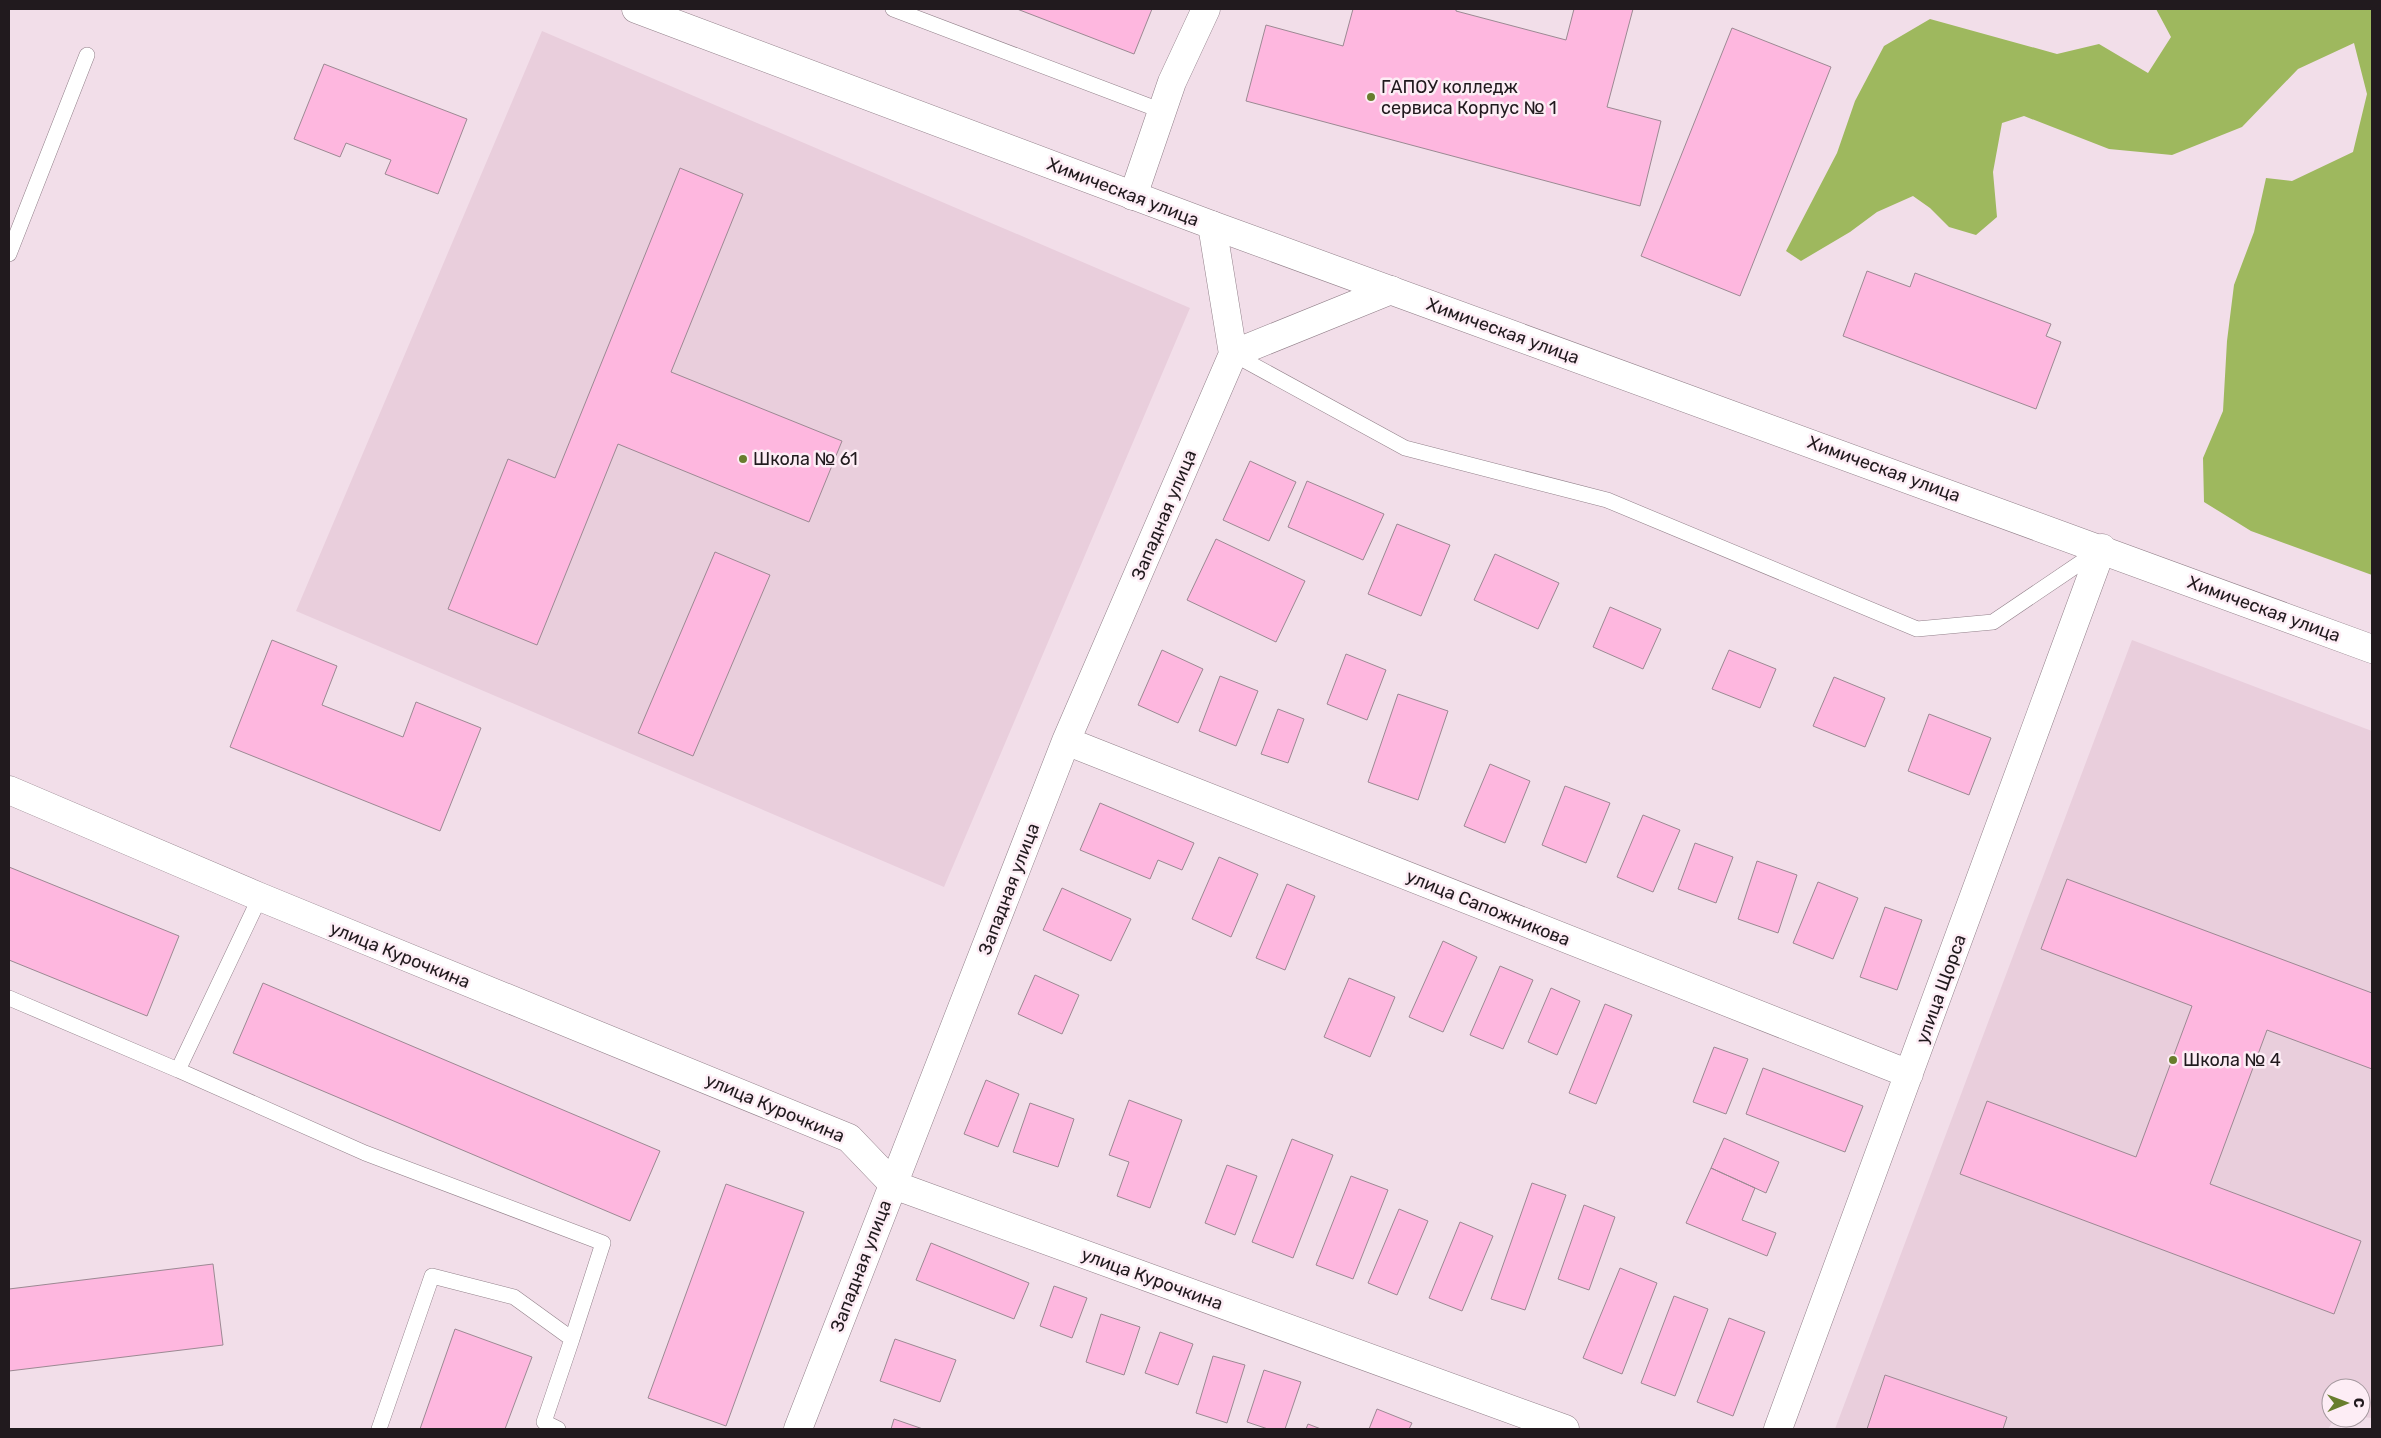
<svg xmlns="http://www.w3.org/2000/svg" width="2381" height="1438" font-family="Rubik,sans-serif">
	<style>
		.built { fill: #e9cedc }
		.forest { fill: #9eb85e }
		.building { fill: #feb7df; stroke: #9c8993 }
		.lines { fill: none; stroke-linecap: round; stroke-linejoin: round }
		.lane-casing { stroke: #92808a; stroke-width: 16 }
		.street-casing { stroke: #92808a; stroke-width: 29 }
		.secondary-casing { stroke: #92808a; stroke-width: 29 }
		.lane { stroke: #fff; stroke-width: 15 }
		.street { stroke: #fff; stroke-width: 28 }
		.secondary { stroke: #fff; stroke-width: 28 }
		.poi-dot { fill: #687d2d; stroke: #fdedf5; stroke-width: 2 }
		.labels { text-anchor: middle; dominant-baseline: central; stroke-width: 5; stroke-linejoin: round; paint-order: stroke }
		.poi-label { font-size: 18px; fill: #211a1e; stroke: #fdedf5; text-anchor: start }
		.street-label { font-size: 18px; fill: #211a1e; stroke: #fdedf5 }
	</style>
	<rect width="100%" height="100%" fill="#f2dee9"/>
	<!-- built -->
	<path class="built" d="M542,31l648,277 -246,579 -648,-276z
		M2132,640l240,91v687l-11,-1v-29h-30v30h4l-7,11h-493z"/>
	<!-- forest -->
	<path class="forest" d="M2156,9h216v566l-121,-44 -47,-29 -1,-44 20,-47 4,-70 7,-56 20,-53 12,-54 26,3 61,-29 14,-58 -13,-51 -56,26 -56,58 -70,28 -63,-6 -85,-33 -22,7 -9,49 4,45 -21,18 -27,-8 -19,-19 -17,-12 -36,16 -27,20 -49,29 -15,-10 51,-98 18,-52 29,-55 46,-27 127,35 42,-10 49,29 23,-36z"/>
	<!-- building -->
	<path class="building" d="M1017,9h135l-18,45z
		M1353,9h103v2l110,29 8,-31h59l-26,98 54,14 -21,85 -394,-105 20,-76 77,21z
		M1732,28l99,39 -91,229 -99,-40z
		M324,64l143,55 -29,75 -53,-20 6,-14 -45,-17 -6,14 -46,-18z
		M680,168l63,26 -72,178 171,69 -33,81 -191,-78 -81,201 -89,-36 60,-150 47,19z
		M1867,271l43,16 5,-14 136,51 -5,12 15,6 -25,67 -193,-73z
		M1250,461l46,21 -27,59 -46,-21z
		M1307,481l77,33 -21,46 -75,-33z
		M1397,524l53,21 -29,71 -53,-22z
		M1216,539l89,42 -29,61 -89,-42z
		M715,552l55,23 -77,181 -55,-23z
		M1495,554l64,29 -21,46 -64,-29z
		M1610,607l51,22 -18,40 -50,-22z
		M272,640l65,26 -15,39 81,32 13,-35 65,26 -41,103 -210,-84z
		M1162,650l41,19 -25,54 -40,-18z
		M1729,650l47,19 -16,39 -48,-19z
		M1346,654l40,16 -19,50 -40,-16z
		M1220,676l38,15 -22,55 -37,-15z
		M1834,677l51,21 -20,49 -52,-21z
		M1398,694l50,17 -30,89 -50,-18z
		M1278,709l26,10 -16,44 -27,-9z
		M1929,714l62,24 -22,57 -61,-24z
		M1490,764l40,17 -25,62 -41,-17z
		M1565,786l45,17 -24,60 -44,-18z
		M1100,803l94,40 -12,27 -24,-10 -8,19 -70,-29z
		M1643,815l37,15 -27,62 -36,-15z
		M1695,843l38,14 -17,46 -38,-14z
		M1219,857l39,17 -27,63 -39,-18z
		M1757,861l40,14 -19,58 -40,-14z
		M9,867l170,69 -32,80 -138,-56z
		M2067,879l305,114v76l-105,-39 -57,154 151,57 -27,73 -374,-140 27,-73 149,56 56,-151 -151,-57z
		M1818,882l40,16 -25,61 -40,-16z
		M1287,884l28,12 -30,74 -29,-12z
		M1062,888l69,31 -20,42 -68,-31z
		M1885,907l37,13 -25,70 -37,-13z
		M1443,941l34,16 -34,75 -34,-15z
		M1500,966l33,14 -30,69 -33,-14z
		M1035,975l44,20 -17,39 -44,-20z
		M1349,978l46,19 -25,60 -46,-20z
		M263,983l397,168 -30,70 -397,-168z
		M1551,988l29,13 -23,54 -29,-13z
		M1605,1004l27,11 -36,89 -27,-11z
		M1714,1047l34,12 -22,55 -33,-12z
		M1763,1068l100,38 -18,46 -99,-38z
		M986,1080l33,14 -21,53 -34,-13z
		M1129,1100l53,20 -32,88 -33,-12 12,-34 -20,-7z
		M1030,1103l44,16 -16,48 -45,-15z
		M1724,1138l55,24 -13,31 -55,-25z
		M1292,1139l41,16 -40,103 -41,-16z
		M1227,1165l30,11 -22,59 -30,-12z
		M1711,1168l44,20 -13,32 34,13 -9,23 -81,-33z
		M1351,1176l37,14 -35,89 -37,-14z
		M1532,1183l34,12 -41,115 -34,-11z
		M726,1184l78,28 -78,214 -78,-28z
		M1584,1205l31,12 -26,73 -31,-11z
		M1399,1209l29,12 -31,74 -29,-12z
		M1460,1222l33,14 -31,75 -33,-13z
		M931,1243l98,40 -15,36 -98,-39z
		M213,1264l10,81 -214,26v-82z
		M1620,1268l37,15 -35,91 -39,-16z
		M1054,1286l33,12 -15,40 -32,-12z
		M1674,1296l34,13 -33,87 -34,-13z
		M1101,1314l39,13 -16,48 -38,-13z
		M1729,1318l36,14 -32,84 -36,-14z
		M455,1329l77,28 -27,72h-85z
		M1160,1332l33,12 -15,41 -33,-12z
		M895,1339l61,21 -16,42 -60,-21z
		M1213,1356l32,9 -18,58 -31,-10z
		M1264,1370l37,12 -16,47h-17l-21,-7z
		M1885,1375l122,42 -4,12h-136z
		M1377,1409l35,14 -3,6h-40z
		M894,1419l29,10h-32z
		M1308,1424l13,5h-15z"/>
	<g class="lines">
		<defs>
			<path id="lane" d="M893,9l269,102
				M9,254l78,-199
				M1233,354l172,94 202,52 310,129 76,-7 105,-71
				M260,897l-82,173 187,83 238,90 -31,96
				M9,998l169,72
				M379,1429l53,-153 82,21 58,42 -28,83 14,7"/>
			<path id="street" d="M1133,196l39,-114 34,-73
				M1212,225l21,129 158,-64
				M1066,741l843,333
				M9,790l251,107 589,241 45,47 671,244
				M798,1429l268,-688 167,-387
				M1778,1429l324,-881"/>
			<path id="secondary" d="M636,9l576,216 1160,424"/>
		</defs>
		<!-- lane casing -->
		<use href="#lane" class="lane-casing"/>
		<!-- street casing -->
		<use href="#street" class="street-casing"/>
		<!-- secondary casing -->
		<use href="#secondary" class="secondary-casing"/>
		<!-- lane -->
		<use href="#lane" class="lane"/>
		<!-- street -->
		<use href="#street" class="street"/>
		<!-- secondary -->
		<use href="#secondary" class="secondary"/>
	</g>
	<!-- markers -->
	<g class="poi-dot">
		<circle cx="1371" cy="97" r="5"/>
		<circle cx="743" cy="459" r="5"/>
		<circle cx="2173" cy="1060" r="5"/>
	</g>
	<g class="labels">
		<!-- poi labels -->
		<g class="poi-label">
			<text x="1381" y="87">ГАПОУ колледж<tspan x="1381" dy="21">сервиса Корпус № 1</tspan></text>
			<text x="753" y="459">Школа № 61</text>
			<text x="2183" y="1060">Школа № 4</text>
		</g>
		<!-- street labels -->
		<g class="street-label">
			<text transform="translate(1123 192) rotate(21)">Химическая улица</text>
			<text transform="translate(1503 331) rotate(20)">Химическая улица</text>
			<text transform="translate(1884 469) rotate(20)">Химическая улица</text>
			<text transform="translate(1164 515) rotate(-67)">Западная улица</text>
			<text transform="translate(2264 609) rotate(20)">Химическая улица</text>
			<text transform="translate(1009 889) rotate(-69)">Западная улица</text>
			<text transform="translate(1488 908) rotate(22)">улица Сапожникова</text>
			<text transform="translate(400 955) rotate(22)">улица Курочкина</text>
			<text transform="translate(1941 989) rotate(-70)">улица Щорса</text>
			<text transform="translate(775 1108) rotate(23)">улица Курочкина</text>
			<text transform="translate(861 1266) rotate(-69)">Западная улица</text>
			<text transform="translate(1152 1279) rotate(20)">улица Курочкина</text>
		</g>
	</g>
	<!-- border -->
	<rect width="2381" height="1438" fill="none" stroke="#211a1e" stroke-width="20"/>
	<!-- north arrow -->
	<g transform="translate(2346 1403) rotate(89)"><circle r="24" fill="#fdedf5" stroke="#a5999f"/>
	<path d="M0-4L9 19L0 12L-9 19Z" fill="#687d2d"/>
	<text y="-8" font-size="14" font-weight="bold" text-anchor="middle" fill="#211a1e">С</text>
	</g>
</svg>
